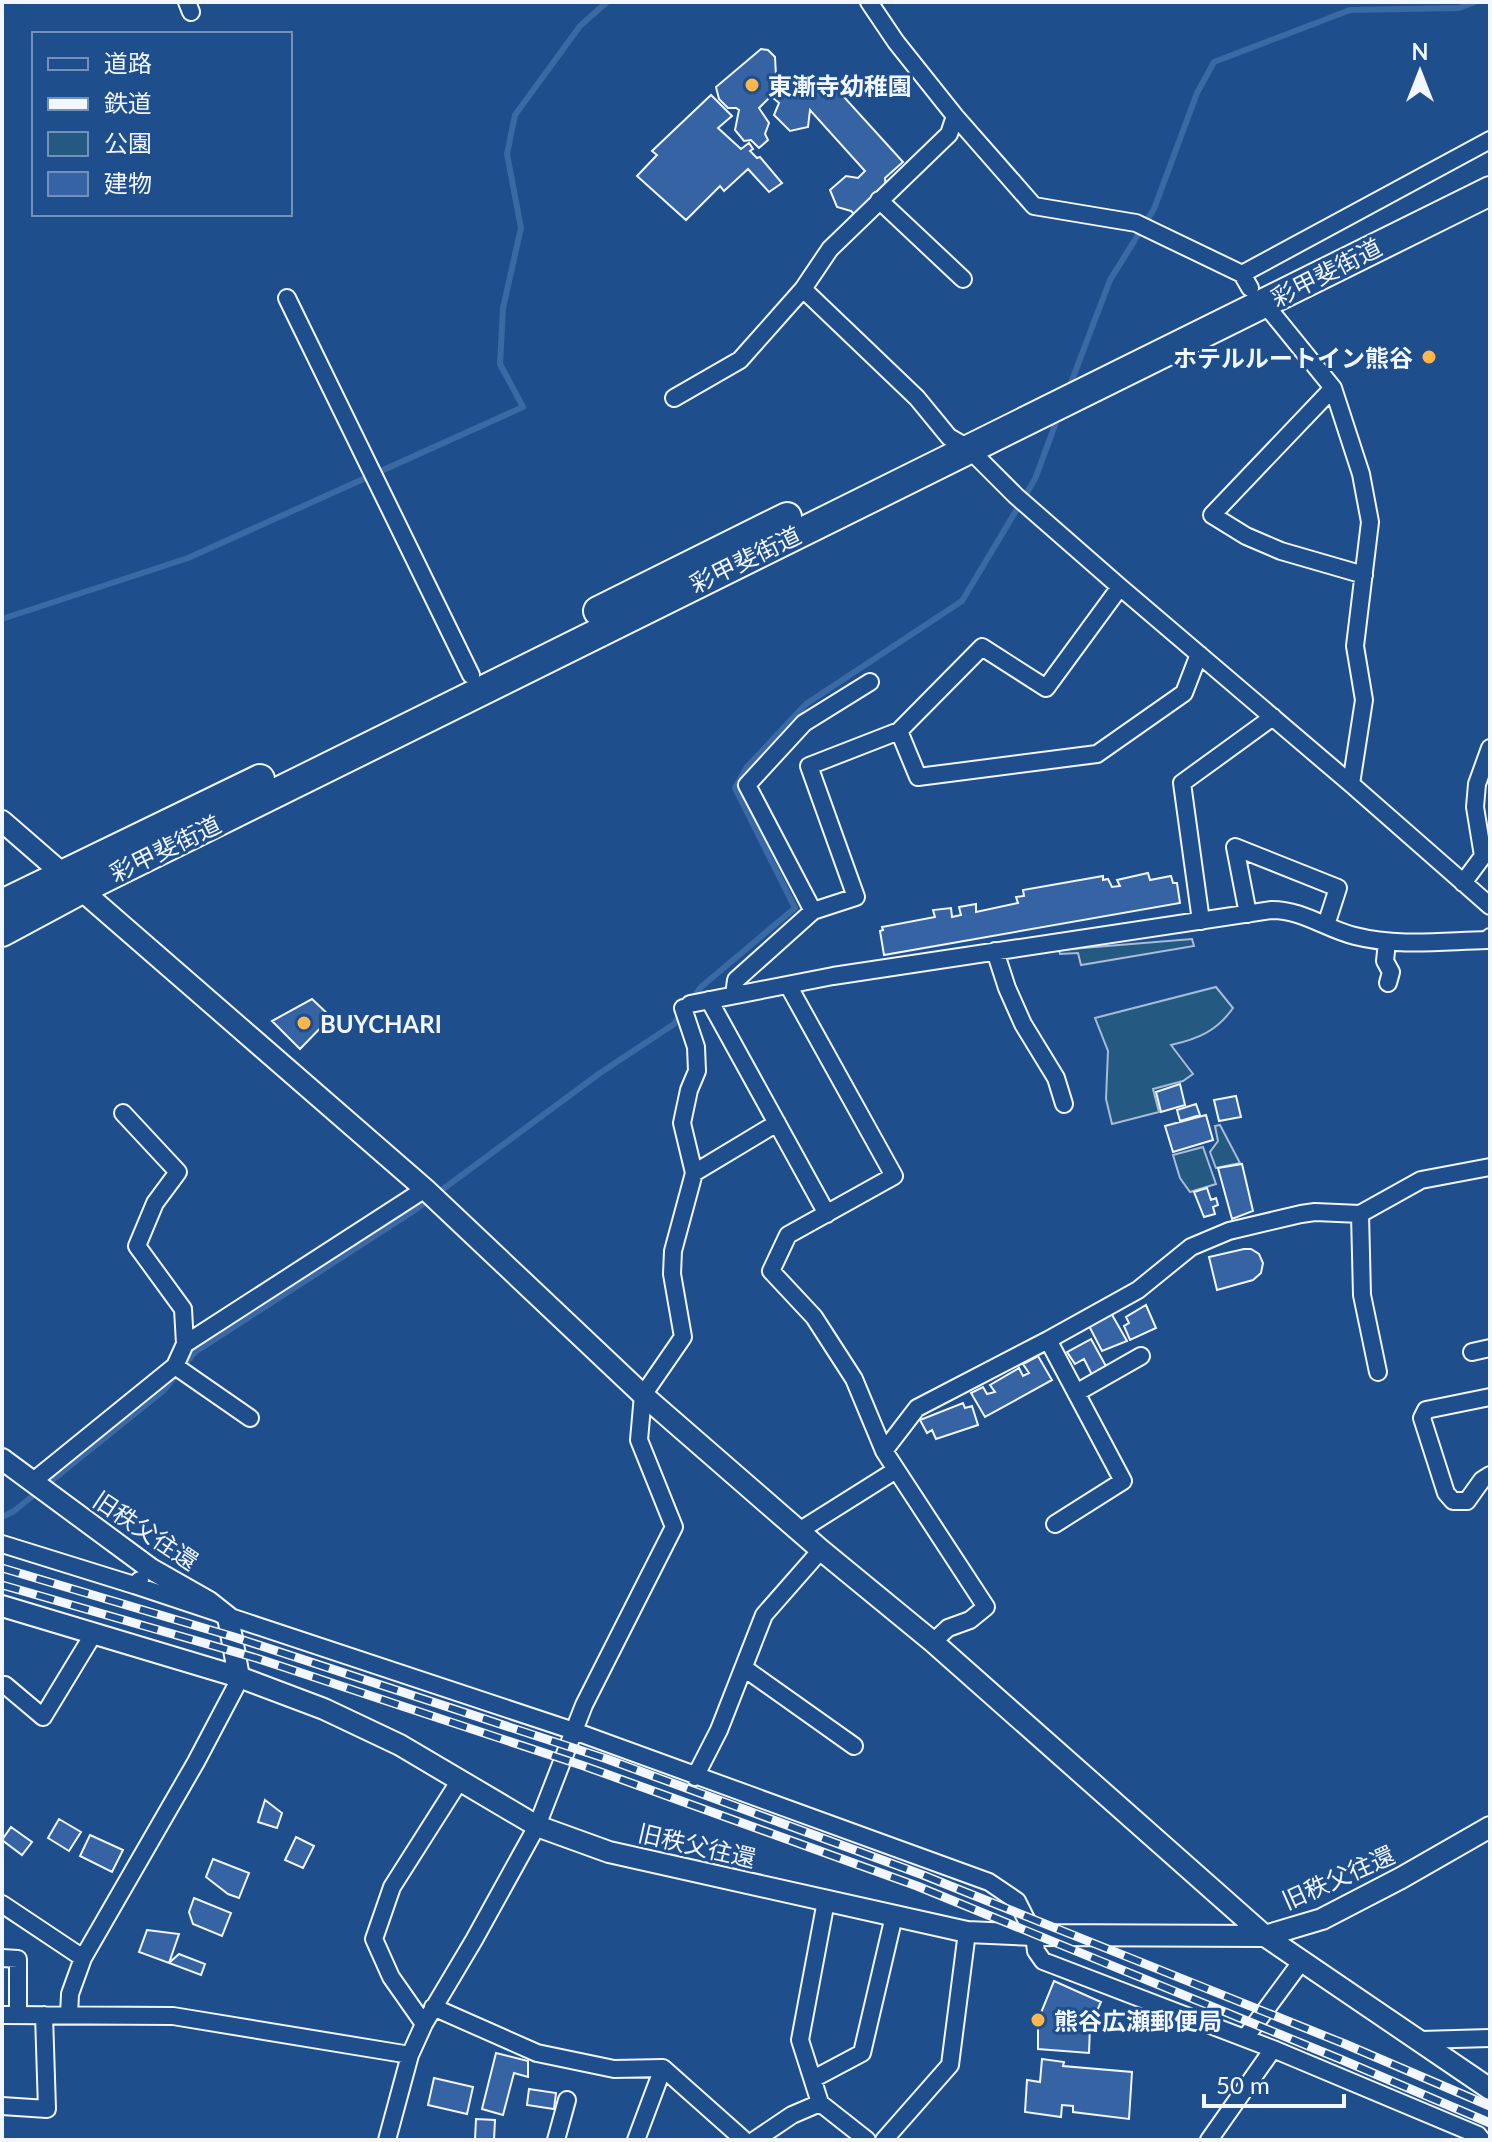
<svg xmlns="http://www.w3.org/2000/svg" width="1492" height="2142" font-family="Lato,'Noto Sans JP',sans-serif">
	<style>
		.green { fill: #245a82; stroke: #a8bbd7; stroke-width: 2 }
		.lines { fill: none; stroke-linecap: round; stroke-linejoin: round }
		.stream { stroke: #3b69a3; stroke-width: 6 }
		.building { fill: #3563a3; stroke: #f2f6ff; stroke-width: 2 }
		.minor-casing { stroke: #f2f6ff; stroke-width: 20 }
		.tertiary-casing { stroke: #f2f6ff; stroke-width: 24 }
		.trunk-casing { stroke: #f2f6ff; stroke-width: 32 }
		.minor { stroke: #1f4e8c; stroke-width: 16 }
		.tertiary { stroke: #1f4e8c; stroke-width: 20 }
		.trunk { stroke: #1f4e8c; stroke-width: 28 }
		.rail-casing { stroke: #f2f6ff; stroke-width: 9 }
		.rail { stroke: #1f4e8c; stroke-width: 6; stroke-dasharray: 18; stroke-linecap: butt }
		.poi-dot { fill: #ffb74d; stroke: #1f4e8c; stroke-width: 3 }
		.labels { text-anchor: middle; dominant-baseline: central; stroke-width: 6; stroke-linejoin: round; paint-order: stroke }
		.poi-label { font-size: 24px; font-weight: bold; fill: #f2f6ff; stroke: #1f4e8c; text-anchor: start }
		.street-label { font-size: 24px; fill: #f2f6ff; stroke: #1f4e8c }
	</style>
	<rect width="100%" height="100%" fill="#1f4e8c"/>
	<!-- green -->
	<path class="green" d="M1192,939l2,7 -113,19 -3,-12 -18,1 -1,-4z
		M1216,987l17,21c-16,23 -35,31 -62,37l22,29 -10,7 -30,8 6,23 -47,12 -6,-25 2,-48 -13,-33z
		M1220,1125l20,38 -24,5 -6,-16 8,-11 -3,-15z
		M1203,1147l13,37 -26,8 -10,-14 -7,-23z"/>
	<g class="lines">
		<!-- stream -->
		<path class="stream" d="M1069,388l41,-108 44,-71 43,-116 17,-31 136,-52 109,-2 16,-6
			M2,619l186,-61 335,-151 -23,-43 3,-56 18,-80 -14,-74 8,-39 65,-89 27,-24
			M690,1002l11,-15 94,-79 -60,-120 12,-21 59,-63 156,-103 73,-122 23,-62
			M2,1517l12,-6 149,-120 32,-39 217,-140 188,-139 74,-49 7,-10"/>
	</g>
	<!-- building -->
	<path class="building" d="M761,49l7,1 7,7 1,19 -3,13 3,2 5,-13 16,-3 10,14 18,-13 78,86 -18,16 1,12 -29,27 -6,-6 -14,-4 -7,-17 16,-14 12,2 7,-7 -55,-61 -2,17 -18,4 -16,-16 5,-12 -8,-7 -12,12 10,15 -4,11 3,6 -9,8 -8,-8 -7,1 -9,-11 4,-20 -3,-2h-8l-9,-9 -3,-12z
		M711,95l21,21 -14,12 23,21 8,-6 4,6 -3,2 7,7 3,-1 22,26 -13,9 -21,-23 -24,22 -4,-5 -34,34 -49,-44 20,-21 -5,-4z
		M1148,873l2,7 21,-4 2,7h4l3,20 -296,52 -4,-24 3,-1 -1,-3 53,-10 -2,-7 18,-2 1,9 9,-2 -2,-8 17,-3v8l42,-9 -2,-6 8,-1 -1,-6 80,-14v4l5,-1 4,8 8,-1 -3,-6z
		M312,999l19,18 -31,32 -28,-28z
		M1180,1084l5,21 -24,7 -5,-20z
		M1236,1096l5,21 -22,4 -5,-21z
		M1196,1104l4,11 -20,6 -3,-11z
		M1206,1115l7,25 -40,12 -8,-26z
		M1242,1164l11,47 -21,8 -14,-51z
		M1207,1188l4,12 5,-2 2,7 -5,2 2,7 -11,3 -10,-25z
		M1244,1249h7l8,5 4,9 -2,10 -8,7 -36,10 -8,-33z
		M1146,1305l10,23 -26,12 -6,-14 5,-3 -3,-6z
		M1111,1313l16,28 -25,10 -14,-27z
		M1091,1339l16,29 -15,7 -8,-16 -9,5 -8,-12z
		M1038,1356l14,24 -67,37 -14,-24 12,-6 4,7 8,-2 -5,-7 29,-17 4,8 6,-3 -6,-9z
		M963,1403l2,5 7,-2 6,19 -42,14 -4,-9 -5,3 -7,-13z
		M265,1800l17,13 -5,15 -19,-6z
		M59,1819l22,13 -12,19 -21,-13z
		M11,1827l21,15 -10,13 -20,-15z
		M90,1835l33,15 -11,22 -32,-16z
		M296,1837l18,9 -11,22 -18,-8z
		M213,1859l36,14 -10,25 -11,-4 -22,-17z
		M194,1898l37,15 -9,23 -29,-12 -4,-12z
		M147,1930l32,4 -10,29 -30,-11z
		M179,1954l26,10 -4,11 -32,-12z
		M1054,1981l47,21 -11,24 -1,27 -51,-4v-29z
		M496,2053l32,8v16l-14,-4 -11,42 -21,-6z
		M1042,2059l22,3 -1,4 69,6 -3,47 -56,-7v-6l-11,-1 -1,12 -36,-5 2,-32 13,2z
		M434,2078l39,9 -6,27 -39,-9z
		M529,2089l27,4 -2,16 -27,-4z
		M476,2119l19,1 -1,20h-19z"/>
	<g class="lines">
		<defs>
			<path id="minor" d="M187,2l4,10
				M869,2l27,40 59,74 -6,18 -119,115 -27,40 114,109 32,39 19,11 48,48 104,91 231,197 139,122
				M955,116l79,90 102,17 106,51
				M879,200l84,79
				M1250,288l-8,-14 248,-134
				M287,298l184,377
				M1264,303l69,85 28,86 9,48 -15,124 9,54 -13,84
				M1333,388l-121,127 34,21 35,15 83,24
				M674,398l66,-38 63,-71
				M899,731l19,46 179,-23 87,-61 15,-39
				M1463,883l20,-27 -8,-49 2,-23 13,-36
				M813,911l-66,-126 57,-62 66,-41
				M1248,914l-13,-67 103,41 -12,37
				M1201,921l-19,-138 91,-66
				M1387,942l-2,19 6,11 -3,11
				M995,951l12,37 16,36 33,54 8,26
				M788,985l106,191 -106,59 -17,36 43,46 40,62 30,72
				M734,995l2,-15 77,-69 43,-14 -47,-131 90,-35 83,-84 64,41 74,-101
				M709,1000l118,214
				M690,1004l143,-28 439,-66c31,0 54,19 83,26 43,11 88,5 132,4l3,-3
				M683,1008l13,39 1,24 -8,19 -7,33 12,50 83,-50
				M123,1113l55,59 -23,31 -18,43 46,63 2,35
				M1360,1214l2,81 16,77
				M1048,1340l75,141 -68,43
				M1472,1352l18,-4
				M175,1366l75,52
				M1076,1393l65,-37
				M1490,1397l-64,13 -4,8 24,75 7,8h14l15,-21 8,-5
				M32,1482l143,-116 10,-22 240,-155
				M799,1531l97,-61
				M2,1544l132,41 6,-5
				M134,1585l440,146 415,151 28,19 17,34 2,16 7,10 230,88 205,86 4,5
				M933,1642l15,-14 22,-8 16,-13 -102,-156 33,-43 131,-68 90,-50 53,-43 38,-16 72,-17 14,-2 45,2 61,-34 69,-13
				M744,1668l110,78
				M5,1685l38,32 51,-84
				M695,1777l24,-47 45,-115 57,-65
				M2,1904l81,54 113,-196 39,-74 4,-11
				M2,1958l16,1v56
				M433,2007l104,46 77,16 49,-1 81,72
				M2,2015l171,1 237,39
				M69,2015l1,-21 13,-36
				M424,2024l-33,-47 -17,-38 18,-52 68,-107
				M1245,2038l56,-76
				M1421,2040l69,-2
				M813,2079l49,-26 32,-137
				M820,2103l47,37
				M2,2106l45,3 -3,-94
				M387,2140l23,-85 14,-31 50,-84 63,-114 47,-121 90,-178 -35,-87 4,-45 40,-58 -11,-63 1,-23 21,-78
				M556,2140l11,-40
				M636,2140l27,-72
				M755,2140l37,-25 28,-12 -20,-63 26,-139
				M884,2140l66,-75 17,-133
				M1209,2140l64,-91"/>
			<path id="tertiary" d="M2,821l423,368 218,206 178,155 112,92 332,294 225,153
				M2,1459l149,110 58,33 19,15 11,60
				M2,1606l237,71 85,32 76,36 137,81 72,26 358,80 67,3 231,1 57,-17 79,-41 89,-51"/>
			<path id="trunk" d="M598,611l189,-94
				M2,904l258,-125
				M2,932l80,-43 1408,-698"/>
		</defs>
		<!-- minor casing -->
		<use href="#minor" class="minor-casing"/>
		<!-- tertiary casing -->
		<use href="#tertiary" class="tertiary-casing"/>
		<!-- trunk casing -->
		<use href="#trunk" class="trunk-casing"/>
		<!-- minor -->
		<use href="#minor" class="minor"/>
		<!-- tertiary -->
		<use href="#tertiary" class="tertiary"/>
		<!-- trunk -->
		<use href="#trunk" class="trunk"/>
		<defs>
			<path id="rail" d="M2,1568l232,69 373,122 316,116 422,169 145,62
				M2,1585l254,73 328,108 333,120 423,173 150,64"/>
		</defs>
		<!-- rail casing -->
		<use href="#rail" class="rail-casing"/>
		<!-- rail -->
		<use href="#rail" class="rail"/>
	</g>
	<!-- markers -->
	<g class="poi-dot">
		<circle cx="752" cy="85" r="8"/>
		<circle cx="1429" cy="357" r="8"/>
		<circle cx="304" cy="1023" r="8"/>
		<circle cx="1038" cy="2020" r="8"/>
	</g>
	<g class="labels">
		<!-- poi labels -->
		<g class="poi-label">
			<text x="768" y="85">東漸寺幼稚園</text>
			<text x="1413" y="357" text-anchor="end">ホテルルートイン熊谷</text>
			<text x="320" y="1023">BUYCHARI</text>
			<text x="1054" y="2020">熊谷広瀬郵便局</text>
		</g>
		<!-- street labels -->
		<g class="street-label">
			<text transform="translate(1326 272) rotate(-27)">彩甲斐街道</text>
			<text transform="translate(745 559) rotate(-26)">彩甲斐街道</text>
			<text transform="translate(165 848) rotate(-26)">彩甲斐街道</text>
			<text transform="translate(146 1530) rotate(34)">旧秩父往還</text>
			<text transform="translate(697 1845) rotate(13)">旧秩父往還</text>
			<text transform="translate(1338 1877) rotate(-24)">旧秩父往還</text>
		</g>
	</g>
	<!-- border -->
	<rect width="1492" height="2142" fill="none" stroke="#f2f6ff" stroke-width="8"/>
	<!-- legend -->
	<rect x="32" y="32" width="260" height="184" fill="#1f4e8c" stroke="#7391ba" stroke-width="2"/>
	<rect x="48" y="58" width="40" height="12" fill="#1f4e8c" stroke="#7391ba" stroke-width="2"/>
	<text x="104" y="72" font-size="24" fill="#f2f6ff">道路</text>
	<rect x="48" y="98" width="40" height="12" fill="#f2f6ff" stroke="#7391ba" stroke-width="2"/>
	<text x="104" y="112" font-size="24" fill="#f2f6ff">鉄道</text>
	<rect x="48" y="132" width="40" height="24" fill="#245a82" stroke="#7391ba" stroke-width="2"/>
	<text x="104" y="152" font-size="24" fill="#f2f6ff">公園</text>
	<rect x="48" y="172" width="40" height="24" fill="#3563a3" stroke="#7391ba" stroke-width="2"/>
	<text x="104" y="192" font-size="24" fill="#f2f6ff">建物</text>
	<!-- north arrow -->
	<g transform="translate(1420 72)" stroke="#1f4e8c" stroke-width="6" paint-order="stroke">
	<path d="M0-6L14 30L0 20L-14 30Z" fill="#f2f6ff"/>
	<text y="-12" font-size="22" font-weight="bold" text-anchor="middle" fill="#f2f6ff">N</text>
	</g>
	<!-- scale -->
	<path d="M1204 2094v12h140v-12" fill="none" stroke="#f2f6ff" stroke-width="4"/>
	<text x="1216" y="2094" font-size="24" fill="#f2f6ff" stroke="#1f4e8c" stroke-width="6" paint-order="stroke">50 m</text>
</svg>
